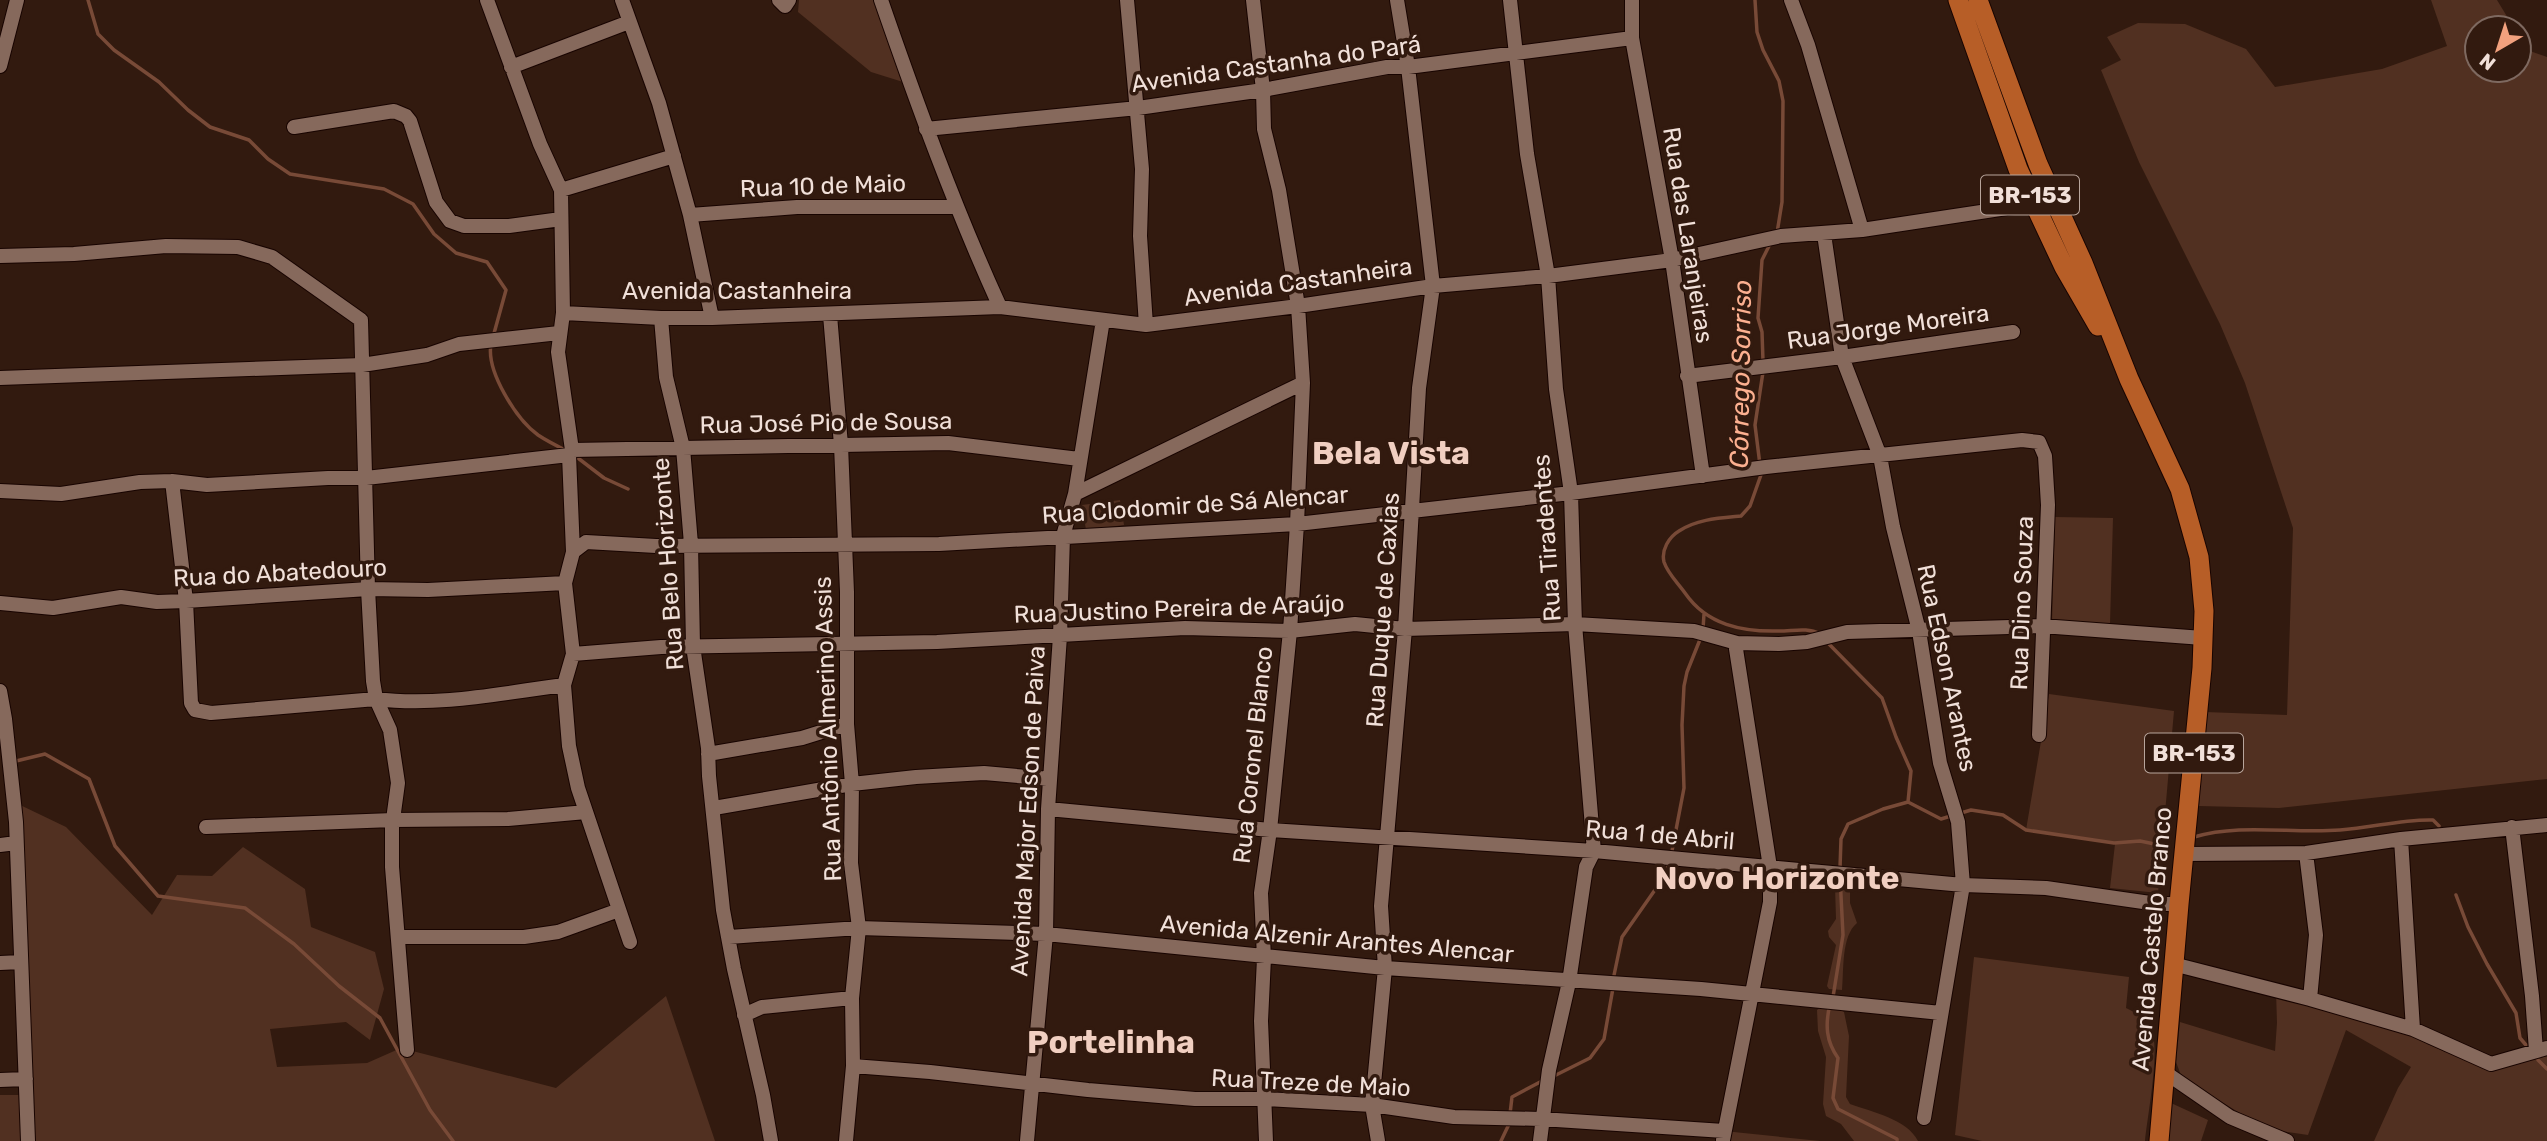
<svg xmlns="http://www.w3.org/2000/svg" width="2547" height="1141" font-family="Rubik,sans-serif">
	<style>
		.green { fill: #513021 }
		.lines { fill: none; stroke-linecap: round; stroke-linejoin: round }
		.stream { stroke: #784a37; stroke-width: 3.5 }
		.minor-casing { stroke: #180400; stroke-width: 16 }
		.major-casing { stroke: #180400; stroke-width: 21 }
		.minor { stroke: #86695c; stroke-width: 14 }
		.major { stroke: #b75e27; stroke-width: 19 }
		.labels { text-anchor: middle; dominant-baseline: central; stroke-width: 7; stroke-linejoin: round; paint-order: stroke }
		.shield { fill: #321a0f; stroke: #b8a59c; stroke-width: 2 }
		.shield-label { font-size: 23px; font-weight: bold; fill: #f1e0d9 }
		.street-label { font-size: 24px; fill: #f1e0d9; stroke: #321a0f }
		.water-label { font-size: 26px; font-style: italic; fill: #fcb090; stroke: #321a0f }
		.district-label { font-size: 32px; font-weight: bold; fill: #f1cfc1; stroke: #321a0f }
	</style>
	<rect width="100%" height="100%" fill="#321a0f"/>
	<!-- green -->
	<path class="green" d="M799,0h76l28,82 -32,-10 -73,-60z
		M2431,0h66l17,28h-37v42h42v-34l8,14 20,7v722l-268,29 -80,-2 6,-94 82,3 6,-187 -48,-145 -25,-59 -81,-162 -38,-92 20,-10 -14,-23 31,-14 47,1 61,25 29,38 107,-18 65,-23z
		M1120,500l4,25 -38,5 -4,-25z
		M2055,517l58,1 -3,106 -58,-2z
		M2049,694l125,17 -16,182 -48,-5 5,-44 -89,-14z
		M16,803l50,24 86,88 25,-40 35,1 31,-29 62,42 6,38 64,25 9,37 -14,51 -24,-18 -76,7 7,38 90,-4 34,-15 155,40 110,-92 49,145h-715v-46h34z
		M1838,878l12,4v21l7,20c-16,13 -13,48 -15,67l-13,-1 -2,-3 9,-41 -7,-8 -1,-6 8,-12 -1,-33z
		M1974,957l155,20 -3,31c9,4 20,11 25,21 10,18 -4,89 -6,112h-163l-27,-6z
		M2276,991l155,47 -4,6 65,27 55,-15v85h-173l24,-53 13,-21 -65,-37 -38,105 -27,-4 -33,-13 -66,-40 -6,-16 4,-40 95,29 2,-28z
		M1822,1006l17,3 5,3 5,24 -3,61 4,7c22,8 57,15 68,37h-64l-13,-17 -15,-8 -3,-12 3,-47 -8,-26 -1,-21z
		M2171,1103l37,17 -7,21h-33z
		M1724,1131l96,10h-97z"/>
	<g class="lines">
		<!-- stream -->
		<path class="stream" d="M88,0l10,34 16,16 45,32 29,28 22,17 39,13 19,19 22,15 94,15 29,15 21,30 22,19 31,9 19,28 -13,47
			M1755,0l2,32 6,18 16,31 4,20 -1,101 -5,31
			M491,344c-5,27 25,75 47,91 9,6 19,11 29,16
			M1763,361l-1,-29 -4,-14 4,-58 9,-18
			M574,455l30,23 24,11
			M1760,465l-5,-40 8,-53
			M1762,472l-12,34 -9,10c-21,2 -44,3 -62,15 -10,6 -18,19 -15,31 4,12 14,21 21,31 22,32 57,39 94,38 15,0 28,-4 41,3
			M1703,629l1,-15
			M1825,640l57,58 14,39 15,34 -3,31
			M12,762l33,-8 44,25 26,67 43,50 87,12 49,36 45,42 41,32 50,92 23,31
			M1908,802l33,17 13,-4
			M1961,813l10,-3 32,5 23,15 88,13 26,-2 29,6
			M2194,837c47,-14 98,-3 146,-7 32,-2 61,-11 93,-10l6,6
			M1671,856l13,-68 -2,-63 2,-39 3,-14 14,-35
			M1840,868l1,-29 7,-15 35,-15 25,-7
			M2456,895l12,32 19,37 29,49 4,25 6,7
			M1613,980l9,-43 42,-60 5,-14
			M1833,997l10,-62 -3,-59
			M1830,1004c-5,21 -4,37 8,54l-5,40 5,11 59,30v2
			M2538,1060l9,9
			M1552,1077l38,-19 14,-19 9,-51
			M1510,1114l2,-17 30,-16
			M1501,1141l9,-19"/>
		<defs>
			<path id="minor" d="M487,0l53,144 21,46 2,123 -5,39 14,98 -3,5 4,97 -8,31 8,71 -9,31 5,61 9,42 52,154
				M622,0l37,103 31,112 22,103
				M779,0l6,6 4,-6
				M881,0c36,104 73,206 119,307
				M1127,0l15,169 -2,67 6,89
				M1253,0l10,90 1,39 15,61 19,116 5,77 -6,141 -7,107 -20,199 -9,63 3,65 -3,63 5,120
				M1510,0l17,154 21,122 8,113 15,104 4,131 19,227 -8,16 -17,115 -20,88 -9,71
				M1632,0v38l40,222 31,216
				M1791,0l17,45 54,185
				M0,66l17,-66
				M511,67l118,-45
				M294,127l100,-16 12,5 4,5 26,81 14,19 14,5
				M926,129l212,-21 125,-18 124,-23h21l224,-29
				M561,190l113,-34
				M690,215l107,-8h160
				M464,226h45l52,-7
				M1824,234l18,123 38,99 13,71 26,104 21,132 18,59 5,63 -39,233
				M0,256l74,-2 92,-8 72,1 34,10 89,63 7,269 5,92 3,18 14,31 8,53 -6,44v40l15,183
				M563,313l98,5h51l288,-11 146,18 152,-19 135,-20 115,-10 124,-16 109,-24 81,-6 172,-26
				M830,315l11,130 6,147v132l5,60 -1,79 8,65 -7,70 1,68 -7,75
				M661,318l5,59 17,71 8,96 2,102 15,102 1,28 14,134 11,59 29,126 8,46
				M1687,376l155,-19 171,-25
				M0,378l362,-13 65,-10 32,-11 100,-11
				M572,450l376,-7 131,16
				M172,481l14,120 5,102 4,7 16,3 165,-14c62,8 126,-6 188,-14
				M0,491l61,3 79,-12 32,-1 35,4 121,-7h38l203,-23
				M1075,494l228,-111
				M573,552l13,-10 70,4 283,-2 358,-20 274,-31 195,-26 256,-27 17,2 6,14 3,49 -9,230
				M0,603l53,5 68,-11 36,5 29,-1 182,-12 60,1 137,-7
				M573,654l88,-7 276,-5 248,-14 105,3 65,-7 50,5 170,-5 119,7 43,12 42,1 28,-2 40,-10 195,-6 161,12
				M0,691l5,28 11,103 12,319
				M708,754l94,-16 45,-14
				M714,808l138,-24 64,-7 68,-4 66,6
				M1048,809l222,21 324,21 369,34 83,3 111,16h22
				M206,827l187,-7 115,-1 78,-7
				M2512,827l20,169 4,55
				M2401,839l12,190
				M0,845l16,-2
				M2306,853l10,82 -6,64
				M2184,854l122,-1 95,-14 146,-14
				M398,937h126l34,-5 61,-22
				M729,937l130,-9 187,6 339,34 316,21 240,24
				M0,963l21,-1
				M2173,964l137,35 103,30 78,35 56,-16
				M744,1015l18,-8 90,-9
				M853,1066l77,6 158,18 107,9h71l106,6 82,12 87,2 183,12
				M2166,1073l64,44 57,24
				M0,1080l26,-1
				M1723,1140l47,-238v-35l-34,-218 1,-6
				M1027,1141l19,-207 2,-125 12,-173 3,-100 12,-42 28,-174
				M1378,1141l-6,-36 13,-137 -4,-62 24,-277 14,-241 14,-102 -25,-219 -11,-67"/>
			<path id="major" d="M1958,0l60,169 46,98 34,59
				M1978,0l60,164 45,99 46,116 51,110 19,68 5,54 -2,57 -23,236 -20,237"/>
		</defs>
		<!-- minor casing -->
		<use href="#minor" class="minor-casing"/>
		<!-- major casing -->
		<use href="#major" class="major-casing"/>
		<!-- minor -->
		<use href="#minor" class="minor"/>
		<!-- major -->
		<use href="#major" class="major"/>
	</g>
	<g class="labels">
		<!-- shield labels -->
		<g class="shield">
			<rect x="1981" y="175.5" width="98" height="39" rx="5"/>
			<rect x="2145" y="733.5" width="98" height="39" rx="5"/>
		</g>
		<g class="shield-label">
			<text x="2030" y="195">BR-153</text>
			<text x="2194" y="753">BR-153</text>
		</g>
		<!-- street labels -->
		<g class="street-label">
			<text transform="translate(1276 64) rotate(-8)">Avenida Castanha do Pará</text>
			<text transform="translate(823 186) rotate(-2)">Rua 10 de Maio</text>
			<text transform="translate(1688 235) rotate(81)">Rua das Laranjeiras</text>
			<text transform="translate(1298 282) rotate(-8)">Avenida Castanheira</text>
			<text x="737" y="291">Avenida Castanheira</text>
			<text transform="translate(1888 327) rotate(-8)">Rua Jorge Moreira</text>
			<text transform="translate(826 423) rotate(-1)">Rua José Pio de Sousa</text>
			<text transform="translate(1195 505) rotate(-4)">Rua Clodomir de Sá Alencar</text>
			<text transform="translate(1547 538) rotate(-94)">Rua Tiradentes</text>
			<text transform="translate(668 564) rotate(-94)">Rua Belo Horizonte</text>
			<text transform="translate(280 573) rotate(-3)">Rua do Abatedouro</text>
			<text transform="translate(2022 603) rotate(-88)">Rua Dino Souza</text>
			<text transform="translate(1179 609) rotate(-2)">Rua Justino Pereira de Araújo</text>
			<text transform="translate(1383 610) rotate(-86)">Rua Duque de Caxias</text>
			<text transform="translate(1947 668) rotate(78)">Rua Edson Arantes</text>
			<text transform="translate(828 729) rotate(-92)">Rua Antônio Almerino Assis</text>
			<text transform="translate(1253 755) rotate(-84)">Rua Coronel Blanco</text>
			<text transform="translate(1028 811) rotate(-87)">Avenida Major Edson de Paiva</text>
			<text transform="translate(1660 835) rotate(5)">Rua 1 de Abril</text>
			<text transform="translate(1337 939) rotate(5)">Avenida Alzenir Arantes Alencar</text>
			<text transform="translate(2152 939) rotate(-85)">Avenida Castelo Branco</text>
			<text transform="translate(1311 1083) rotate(3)">Rua Treze de Maio</text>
		</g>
		<!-- water labels -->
		<g class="water-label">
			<text transform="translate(1741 374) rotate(-89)">Córrego Sorriso</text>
		</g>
		<!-- district labels -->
		<g class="district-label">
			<text x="1391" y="453">Bela Vista</text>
			<text x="1777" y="878">Novo Horizonte</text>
			<text x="1111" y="1042">Portelinha</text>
		</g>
	</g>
	<!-- north arrow -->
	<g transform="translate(2498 49) rotate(219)"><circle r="33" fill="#321a0f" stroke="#7e6960" stroke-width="2"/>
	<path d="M0-5L12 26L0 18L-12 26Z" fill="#f2a17e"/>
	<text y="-10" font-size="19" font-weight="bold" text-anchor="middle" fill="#f1e0d9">N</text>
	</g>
</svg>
